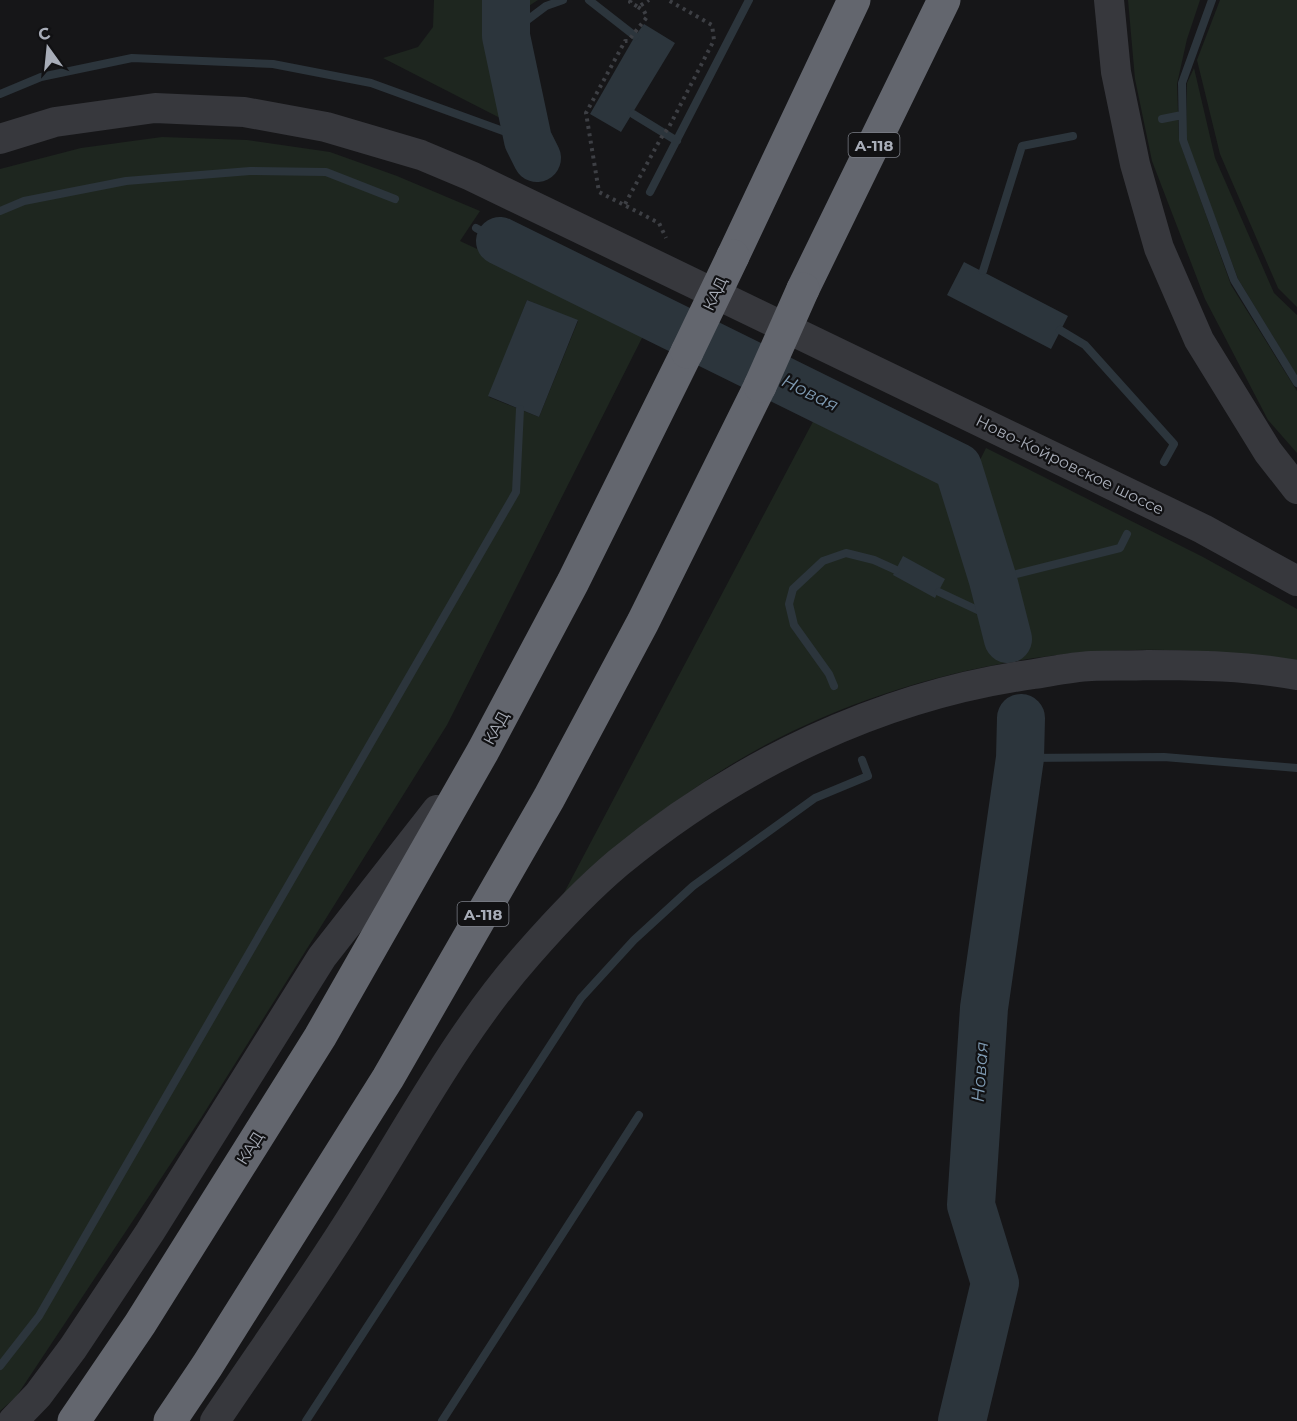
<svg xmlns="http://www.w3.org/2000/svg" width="1297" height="1421" font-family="Montserrat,sans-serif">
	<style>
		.green { fill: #1e261f; fill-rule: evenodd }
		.water { fill: #2c353c }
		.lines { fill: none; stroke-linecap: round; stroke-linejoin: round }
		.stream { stroke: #2c353c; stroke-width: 8 }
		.river { stroke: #2c353c; stroke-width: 48 }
		.path { stroke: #3d3f44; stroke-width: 4; stroke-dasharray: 3 4.5; stroke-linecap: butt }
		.minor { stroke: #37383d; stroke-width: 30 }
		.highway { stroke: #63666e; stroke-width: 33 }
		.highway-bridge { stroke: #63666e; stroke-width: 33 }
		.labels { text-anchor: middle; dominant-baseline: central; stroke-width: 4.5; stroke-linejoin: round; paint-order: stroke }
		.shield { fill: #111113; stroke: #7b7e86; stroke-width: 1.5 }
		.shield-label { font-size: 15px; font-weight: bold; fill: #a8adb8 }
		.street-label { font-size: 16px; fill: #a8adb8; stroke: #111113 }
		.water-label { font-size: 18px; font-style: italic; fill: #7f9bb3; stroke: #111113 }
	</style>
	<rect width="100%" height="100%" fill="#161618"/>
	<!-- green -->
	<path class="green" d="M434,0h65l3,119 -119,-61 35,-11 15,-20z
		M517,0h21l-20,13z
		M1128,0h72l-13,39 -10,45 2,55 52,146 66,106v62l-29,-33 -63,-121 -53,-138 -17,-82z
		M1220,0h77v307l-19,-19 -58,-134 -23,-94z
		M1194,68l21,90 59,135 23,22v61l-59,-97 -52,-139 1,-57z
		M162,137l85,3 83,12 67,24 83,35 -20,30 187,87 -200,397 -246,393 -185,279 -16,14v-1242l81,-21zM527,300l51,21 -39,96 -50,-20z
		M817,414l130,59 47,138 7,34 26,-7 -8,-30h-7l-33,-146 7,-14 217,109 94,52v55c-199,-40 -431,6 -599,122 -19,13 -40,27 -58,43 -30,24 -57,54 -85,81z"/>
	<!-- water -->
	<path class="water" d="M644,24l31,19 -54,89 -31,-18 45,-78z
		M964,262l104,54 -17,33 -104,-54z
		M527,300l51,20 -39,97 -51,-21z
		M903,556l42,23 -10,19 -42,-23z"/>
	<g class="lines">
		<!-- stream -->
		<path class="stream" d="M589,0l46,36
			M1212,0l-30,83 1,57 51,140 63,103
			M506,36l40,-30 17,-6
			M0,94l41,-17 91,-19 141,6 98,19 157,57
			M633,114l44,27
			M1162,119l20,-4
			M650,192l99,-192
			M0,211l24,-10 102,-20 124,-10 76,1 69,27
			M476,228l24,13
			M983,271l39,-125 51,-10
			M1060,330l25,15 89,99 -10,18
			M993,580l127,-32 7,-14
			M939,592l64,30
			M834,686l-5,-12 -35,-49 -5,-21 4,-15 30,-28 23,-8 28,7 22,10
			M1020,758l144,-1 133,11
			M0,1366l39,-50 477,-824 4,-83
			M306,1421l275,-423 53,-58 59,-54 122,-88 53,-22 -6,-16
			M442,1421l197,-306"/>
		<!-- river -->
		<path class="river" d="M506,0v36l22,104 9,18
			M500,241l458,226 35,113 15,59
			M962,1421l33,-138 -24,-78 13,-197 36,-250 1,-40"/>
		<!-- path -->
		<path class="path" d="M631,0l-1,2 8,5 11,-7
			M638,7l6,4 3,6 -19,24h-3l-39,72 13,79 60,31 7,15
			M625,204l36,-66 8,-11 45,-87 -2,-15 -44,-25"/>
		<!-- minor -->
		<path class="minor" d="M1109,0l7,72 19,92 24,84 40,92 69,112 29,37
			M0,139l55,-17 100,-14 89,4 82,15 95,28 50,21 732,353 94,52
			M13,1421l25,-26 35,-47 77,-116 172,-275 115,-147
			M215,1421c45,-67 92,-133 135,-201 58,-90 107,-186 178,-266 28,-32 58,-64 90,-91 119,-98 263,-168 416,-189 19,-3 38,-7 57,-8 19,-1 38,0 57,-1 49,0 100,1 149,10"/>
		<!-- highway -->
		<path class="highway" d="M733,256l121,-256
			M803,289l141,-289
			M74,1421l66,-97 180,-287 163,-286 90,-169 114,-230
			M170,1421l37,-55 181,-288 161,-280 94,-176 117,-236"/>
		<!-- highway-bridge -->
		<path class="highway-bridge" d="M687,352l46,-96
			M760,386l43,-97"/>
	</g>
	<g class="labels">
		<!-- shield labels -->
		<g class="shield">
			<rect x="848.5" y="133" width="51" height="24" rx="4.5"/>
			<rect x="457.5" y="902" width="51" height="24" rx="4.5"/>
		</g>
		<g class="shield-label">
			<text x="874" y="145">А-118</text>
			<text x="483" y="914">А-118</text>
		</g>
		<!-- street labels -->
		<g class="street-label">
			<text transform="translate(715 294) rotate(-65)">КАД</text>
			<text transform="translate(1070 465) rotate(26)">Ново-Койровское шоссе</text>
			<text transform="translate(496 728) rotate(-62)">КАД</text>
			<text transform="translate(250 1148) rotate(-58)">КАД</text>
		</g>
		<!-- water labels -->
		<g class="water-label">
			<text transform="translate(810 393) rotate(26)">Новая</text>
			<text transform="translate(980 1072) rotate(-86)">Новая</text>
		</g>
	</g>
	<!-- north arrow -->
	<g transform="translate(48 48) rotate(345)" stroke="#111113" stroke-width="4.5" paint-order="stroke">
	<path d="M0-4.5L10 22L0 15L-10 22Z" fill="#a8adb8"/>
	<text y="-9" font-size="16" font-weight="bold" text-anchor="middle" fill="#a8adb8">С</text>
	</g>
</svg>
